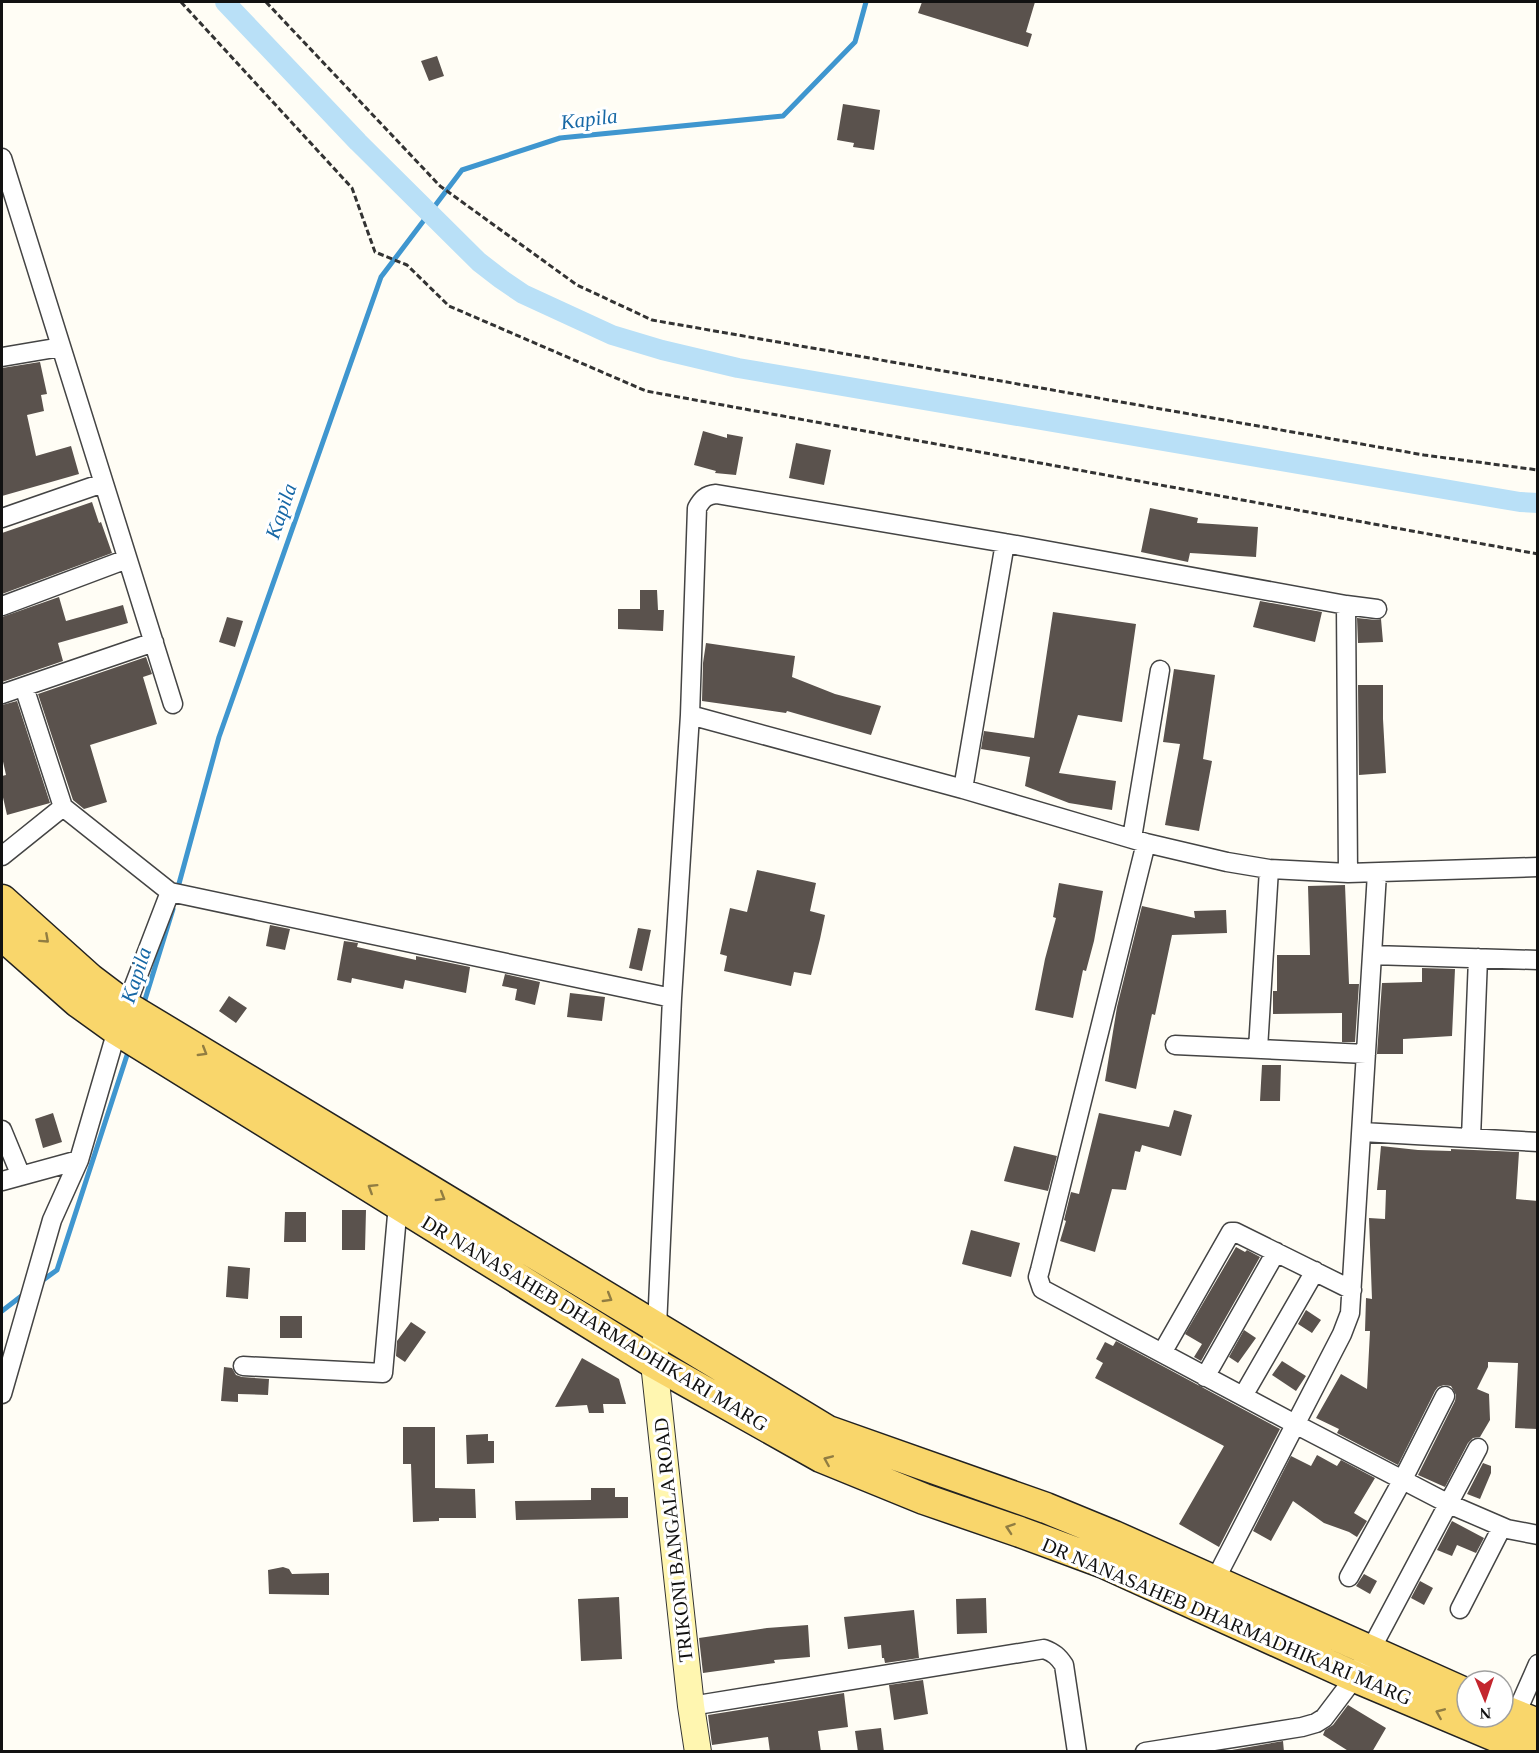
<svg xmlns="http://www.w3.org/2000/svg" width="1539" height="1753" font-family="Georgia,serif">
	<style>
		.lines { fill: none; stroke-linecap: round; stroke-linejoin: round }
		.stream { stroke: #3f96cf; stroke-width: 5 }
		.canal { stroke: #b9e0f7; stroke-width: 20 }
		.building { fill: #5a524d }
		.street-casing { stroke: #444; stroke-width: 21 }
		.secondary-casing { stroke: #333; stroke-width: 28 }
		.primary-casing { stroke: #222; stroke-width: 33 }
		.path { stroke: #333; stroke-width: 3; stroke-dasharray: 6 3; stroke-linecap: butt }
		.street { stroke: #fff; stroke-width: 18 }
		.secondary { stroke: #fff6b0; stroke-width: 26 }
		.primary { stroke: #f9d66b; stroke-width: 30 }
		.oneway { stroke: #917d42 }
		.labels { text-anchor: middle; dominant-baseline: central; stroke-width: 6; stroke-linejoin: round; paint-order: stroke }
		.street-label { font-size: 20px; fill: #111; stroke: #fff }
		.water-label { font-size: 21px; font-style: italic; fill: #1768a6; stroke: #fff }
	</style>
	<rect width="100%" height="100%" fill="#fffdf5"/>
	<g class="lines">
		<!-- stream -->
		<path class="stream" d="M177,891l42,-154 162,-460 81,-107 98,-32 223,-22 72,-74 11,-40
			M143,1006l30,-97
			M39,1283l18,-13 72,-221
			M2,1311l22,-17"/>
		<!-- canal -->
		<path class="canal" d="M225,2l133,140 121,120 22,17 22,15 89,41 50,15 76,18 782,134 18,1"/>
	</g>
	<!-- building -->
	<path class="building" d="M922,2h113l-9,30 6,2 -4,13 -110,-34z
		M437,56l7,20 -15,5 -8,-20z
		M843,104l37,6 -6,40 -21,-3 1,-4 -17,-3z
		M40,362l7,32 -6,1 3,16 -17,4 9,41 35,-10 8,28 -77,22v-128z
		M703,431l24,7v-4l16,3 -7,38 -21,-2 1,-2 -22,-6z
		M796,443l35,7 -7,35 -35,-7z
		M92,502l7,21 2,-1 11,31 -110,41v-61z
		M1150,508l48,10 -1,5 61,4 -2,30 -66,-4 -2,9 -47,-10z
		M640,590h17l1,20h6l-1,21 -45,-2v-20h22z
		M59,597l7,24 57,-16 5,18 -70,20 5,18 -61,21v-65z
		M1260,601l62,11 -7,30 -62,-15z
		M1053,612l83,12 -14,98 -44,-7 -19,58 57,8 -4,29 -43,-7 -44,-17 5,-29 -49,-8 3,-18 50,7z
		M227,617l16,4 -8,26 -16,-5z
		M1357,618l19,2 5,-1 2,23 -25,1z
		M706,643l89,13 -3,21 43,17 46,12 -10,29 -84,-24 -1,2 -84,-12 1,-38z
		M146,657l6,17 -9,3 14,47 -67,21 17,57 -23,7 -11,-9 -35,-106z
		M1174,669l41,6 -12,84 9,2 -13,70 -34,-6 15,-81 -17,-2z
		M1358,685h25v34l3,54 -27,2z
		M17,701l33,102 -43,12 -5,-22v-17l4,-1 -4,-18v-52z
		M757,870l59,13 -6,28 15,4 -5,24 -9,36 -17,-3 -3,14 -67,-15 3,-15 -7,-2 10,-46 17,4z
		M1059,883l44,8 -9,50 -8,30 -3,-1 -10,48 -38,-8 10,-51 11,-41 -3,-1z
		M1345,885l4,99h10l-4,58h-13v-29l-69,1v-23h4v-36h33l-2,-69z
		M1142,906l53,12 -1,-7 32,-1 1,23 -55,2 -17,80 -3,-1 -16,75 -31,-8 12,-74z
		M270,925l20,4 -5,21 -19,-4z
		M638,928l13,2 -9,41 -13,-3z
		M344,941l14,2 -1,4 59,13v-4l54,11 -4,26 -61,-13 -2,9 -51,-11 -1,5 -14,-3z
		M1422,968l33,1 -3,67 -49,3v15h-26l5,-71 40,-1z
		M505,974l35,8 -5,23 -20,-5 2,-11 -15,-3z
		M570,993l35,4 -3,24 -35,-4z
		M229,996l18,12 -11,15 -17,-12z
		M1262,1065h19l-1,36h-20z
		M1174,1110l18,5 -11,41 -39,-11 -2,7 -5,-1 -9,39 -14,-1 -17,63 -35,-11 6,-20 -2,-1 7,-28 8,2 20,-81 70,14z
		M53,1113l9,29 -19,6 -8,-29z
		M1014,1146l43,10 -9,35 -44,-10z
		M1381,1146l37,4 33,1v-2l68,3 -3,47 22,2v228l-23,-1 3,-65 -30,-1v5l-11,22 12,5 1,26 -10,17 -7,1 -5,5 -23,44 -27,-12 37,-74 1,-6 -5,-9 -7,-1 -6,2 -3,4 -37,74 -61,-32 2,-4 -23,-11 25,-44 26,15 3,-58h-5l1,-33 6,1 -3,-81 16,1 1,-29h-9z
		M342,1210h24l-1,40h-23z
		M285,1212h21v30h-22z
		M971,1230l49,13 -9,34 -49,-13z
		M1236,1247l9,5 2,-2 13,7 -59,104 -7,-4 8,-13 -17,-10z
		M228,1266l22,2 -2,31 -22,-2z
		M1306,1310l15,10 -9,13 -14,-9z
		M280,1316h22v22h-22z
		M411,1322l15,10 -21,30 -9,-6 1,-15z
		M1244,1330l12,8 -18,25 -9,-6z
		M1116,1341l164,88 -61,118 -40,-23 45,-78 -129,-68 8,-15 -7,-4 9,-17 8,4z
		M582,1358l37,21 7,25h-23l1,9h-15l-2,-8 -32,2z
		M1282,1361l24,15 -10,15 -24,-16z
		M224,1367l8,1 4,7 6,2 27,2 -1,16 -30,-1v8l-17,-1z
		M403,1427h32v61l40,1 1,29h-37v3l-26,1 -2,-58h-8z
		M488,1434v7h6v22l-27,1 -1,-29z
		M1317,1455l20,11 4,-6 34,18 -21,35 13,8 -10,16 -8,-5 -25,-9 -31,-22 -22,40 -18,-10 38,-75 20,10z
		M1483,1463l8,3v7l-11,26 -13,-5z
		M591,1488h24v9h13v21l-112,2 -1,-19 76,-1z
		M1452,1521l32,17 -8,15 -19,-8 -5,11 -15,-6z
		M283,1567l6,2 3,5 37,-1v22l-60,-1 -1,-24z
		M1364,1574l13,7 -7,13 -14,-8z
		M1420,1581l13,7 -9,17 -13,-7z
		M619,1597l3,62 -41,2 -3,-62z
		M986,1598l1,35 -30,1 -1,-35z
		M914,1610l5,48 -34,5 -1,-5h-2l-1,-13 -33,4 -4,-32z
		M808,1625l2,32 -36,3 1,3 -72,10 -4,-35 68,-10z
		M923,1680l5,34 -34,6 -5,-35z
		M844,1693l4,34 -30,4 3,21h-51l-2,-15 -56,8 -4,-30z
		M1348,1705l38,23 -14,24h-22l-27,-17 2,-5 8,-5z
		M881,1728l3,24h-26l-3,-21z
		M1283,1741l1,11h-52v-2z"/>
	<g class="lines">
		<defs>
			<path id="street" d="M2,158l171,546
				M2,357l59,-10
				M2,518l101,-35
				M1346,605l2,268
				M2,606l125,-47
				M24,687l39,120 107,85 502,106
				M2,694l152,-52
				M690,715l7,-207c5,-9 9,-13 19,-14l289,49 341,62 31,4
				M963,789l42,-246
				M1132,838l28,-168
				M1146,843l-106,427 -2,7 4,12 253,135 154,80 58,25 31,6
				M2,856l61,-49
				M1372,955l166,5
				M1175,1045l191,9
				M1258,1049l11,-180
				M2,1130l19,46
				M1362,1132l176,10
				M1471,1138l7,-180
				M2,1181l77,-21
				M657,1327l15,-329 18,-283 273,74 183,54 81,19 42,7 79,4 190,-6
				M1162,1353l69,-121h4l117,58
				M243,1366l140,7 15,-169 3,-5
				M1205,1377l71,-125
				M2,1394l50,-174 27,-60 38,-130 53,-138
				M1243,1396l72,-125
				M1349,1577l54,-98 42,-83
				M1215,1580l127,-246 8,-21 27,-440
				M1460,1609l42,-82
				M691,1706l353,-57c10,4 14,7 20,16l13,87
				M1515,1716l23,-52
				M1145,1752l157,-25 14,-4 8,-5 31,-41 15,-26 108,-203"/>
			<path id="secondary" d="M657,1327l-3,36 37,343 7,46"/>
			<path id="primary" d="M2,900l88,79 37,28 701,424 218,77 68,28 353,158
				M2,935l76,67 39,28 537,333 167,94 103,42 96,33 84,31 251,114 178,75
				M1503,1710l35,14"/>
		</defs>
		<!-- street casing -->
		<use href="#street" class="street-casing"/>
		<!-- secondary casing -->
		<use href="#secondary" class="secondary-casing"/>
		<!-- primary casing -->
		<use href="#primary" class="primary-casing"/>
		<!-- path -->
		<path class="path" d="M181,2l171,186 23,64 32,13 42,41 197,85 892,163
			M266,2l174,184 137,99 75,35 772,135 114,15"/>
		<!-- street -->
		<use href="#street" class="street"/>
		<!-- secondary -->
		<use href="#secondary" class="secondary"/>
		<!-- primary -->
		<use href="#primary" class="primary"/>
	</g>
	<!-- one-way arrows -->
	<defs><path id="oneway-chevron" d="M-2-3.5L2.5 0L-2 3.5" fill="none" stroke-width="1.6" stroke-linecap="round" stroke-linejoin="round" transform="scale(1.5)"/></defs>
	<g class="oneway">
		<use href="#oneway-chevron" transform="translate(45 939) rotate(42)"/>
		<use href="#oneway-chevron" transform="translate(203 1052) rotate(31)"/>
		<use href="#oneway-chevron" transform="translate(372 1188) rotate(-148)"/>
		<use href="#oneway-chevron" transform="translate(441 1197) rotate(31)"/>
		<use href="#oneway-chevron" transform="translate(608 1298) rotate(31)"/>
		<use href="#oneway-chevron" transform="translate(828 1460) rotate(-157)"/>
		<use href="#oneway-chevron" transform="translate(1010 1528) rotate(-161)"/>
		<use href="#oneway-chevron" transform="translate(1440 1713) rotate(-157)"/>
	</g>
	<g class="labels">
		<!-- street labels -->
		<g class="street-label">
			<text transform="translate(595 1323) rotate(31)">DR NANASAHEB DHARMADHIKARI MARG</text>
			<text transform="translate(673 1540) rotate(-96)">TRIKONI BANGALA ROAD</text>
			<text transform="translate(1227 1621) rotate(23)">DR NANASAHEB DHARMADHIKARI MARG</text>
		</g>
		<!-- water labels -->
		<g class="water-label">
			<text transform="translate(589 119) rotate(-7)">Kapila</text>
			<text transform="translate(281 511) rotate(-71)">Kapila</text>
			<text transform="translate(136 975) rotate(-72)">Kapila</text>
		</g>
	</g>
	<!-- border -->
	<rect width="1539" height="1753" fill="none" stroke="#111111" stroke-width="6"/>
	<!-- north arrow -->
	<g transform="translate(1485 1699) rotate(178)"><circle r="28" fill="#ffffff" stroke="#a0a0a0" stroke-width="1.5"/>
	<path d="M0-4.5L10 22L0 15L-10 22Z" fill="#c4262e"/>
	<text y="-9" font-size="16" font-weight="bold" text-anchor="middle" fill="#111111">N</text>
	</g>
</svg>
